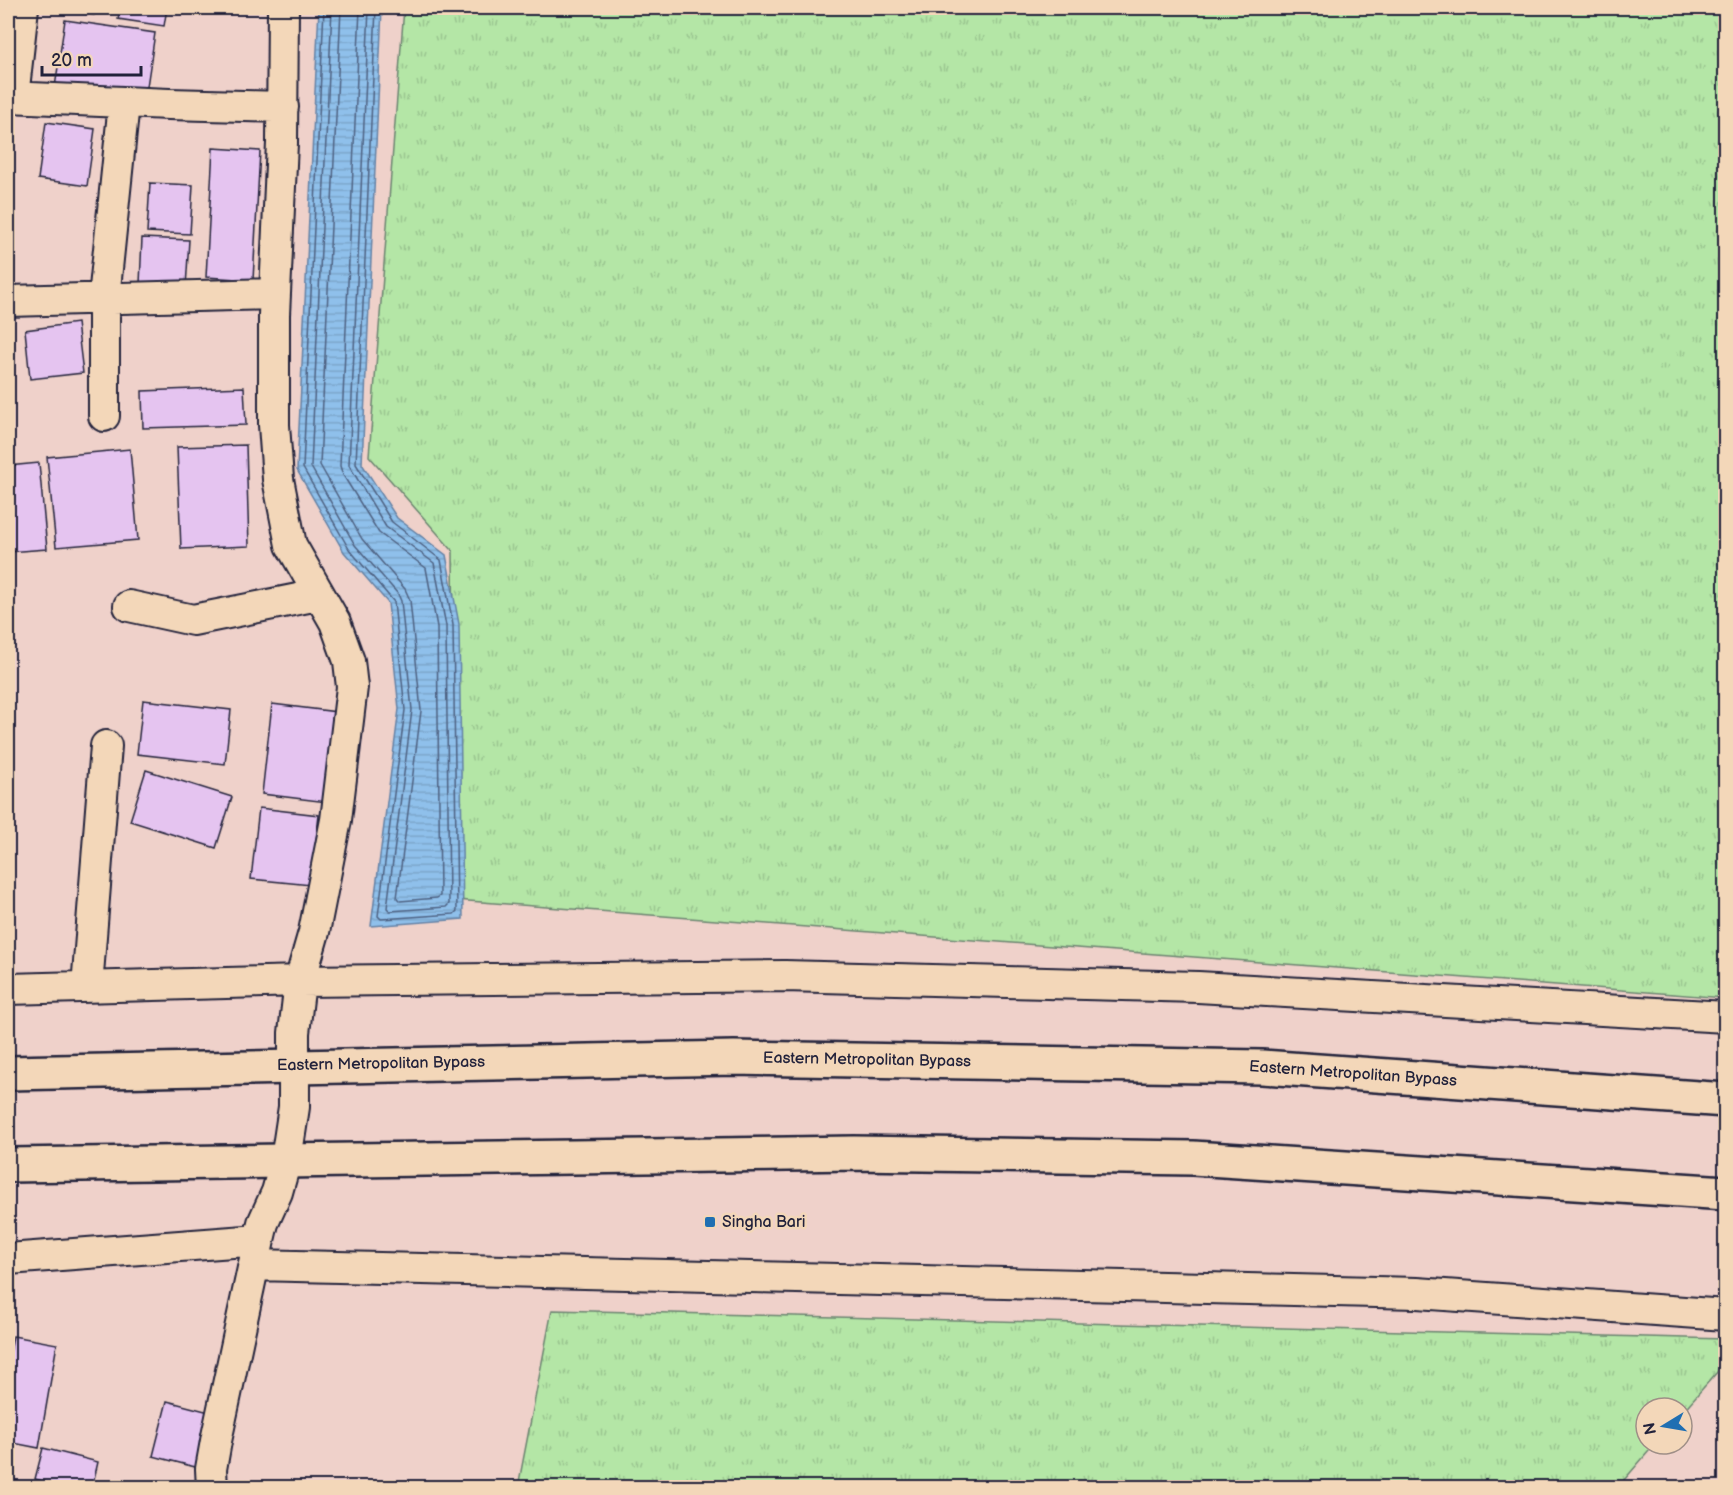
<svg xmlns="http://www.w3.org/2000/svg" width="1733" height="1495" font-family="'Balsamiq Sans',sans-serif">
	<style>
		.grass { fill: url(#grass-tufts); stroke: #6b8470; stroke-width: 1.5 }
		.water { fill: url(#water-rules); stroke: #6381a5; stroke-width: 1.5 }
		.lines { fill: none; stroke-linecap: round; stroke-linejoin: round }
		.shore { stroke: #4e6181; stroke-width: 1.5 }
		.building { fill: #e5c4f0; stroke: #22223b; stroke-width: 1.5 }
		.street-casing { stroke: #22223b; stroke-width: 34 }
		.primary-casing { stroke: #22223b; stroke-width: 38 }
		.street { stroke: #f3d7b9; stroke-width: 30 }
		.primary { stroke: #f3d7b9; stroke-width: 33 }
		.poi-dot { fill: #1f6fb2; stroke: #f3d7b9; stroke-width: 2 }
		.labels { text-anchor: middle; dominant-baseline: central; stroke-width: 5; stroke-linejoin: round; paint-order: stroke }
		.street-label { font-size: 16px; fill: #22223b; stroke: #f3d7b9 }
		.poi-label { font-size: 16px; fill: #22223b; stroke: #f3d7b9; text-anchor: start }
	</style>
	<defs>
		<pattern id="grass-tufts" width="24" height="20" patternUnits="userSpaceOnUse" patternTransform="scale(1.5)"><rect width="24" height="20" fill="#b4e6a6"/><path d="M3 7l-1-3M5 7V3M7 7l1-3M15 17l-1-3M17 17v-4M19 17l1-3" fill="none" stroke="#9ac590"/></pattern>
		<pattern id="water-rules" width="6" height="5" patternUnits="userSpaceOnUse" patternTransform="scale(1.5)"><rect width="6" height="5" fill="#8fc0eb"/><path d="M0 2.5h6" fill="none" stroke="#7ba5ca"/></pattern>
	</defs>
	<rect width="100%" height="100%" fill="#efd1ca"/>
	<filter id="ink" filterUnits="userSpaceOnUse"><feTurbulence type="fractalNoise" baseFrequency=".0167" numOctaves="2"/><feDisplacementMap in="SourceGraphic" scale="12" xChannelSelector="R" yChannelSelector="G"/><feConvolveMatrix kernelMatrix="1 2 1 2 8 2 1 2 1" color-interpolation-filters="sRGB"/></filter>
	<g filter="url(#ink)">
		<!-- grass -->
		<path class="grass" d="M404,8h1321v990l-1269,-98 -3,-349 -84,-95z
			M552,1310l1173,29 1,23 -44,50v-4h-36v36h9l-37,43h-1100z"/>
		<!-- water -->
		<path class="water" d="M319,8h63l-20,456 35,54 49,37 13,69 4,295 -92,7 28,-217 -11,-106 -44,-51 -47,-82z"/>
		<g class="lines">
			<!-- shore -->
			<path class="shore" d="M324,8l-21,460 46,81 45,53 11,108 -27,206 3,3 73,-5 3,-3 -4,-286 -12,-65 -49,-38 -36,-58 20,-456
				M332,8l-21,459 44,78 43,49 3,7 11,109 -25,198 3,3 56,-4 3,-3 -3,-278 -12,-63 -48,-36 -37,-62 20,-457
				M341,8l-21,457 42,74 43,50 5,11 11,111 -24,187 3,3 37,-3 3,-2 -3,-269 -11,-59 -47,-35 -36,-58 -3,-9 20,-458"/>
		</g>
		<!-- building -->
		<path class="building" d="M45,8h50l-1,7z
			M120,8h47l-3,18 -46,-7z
			M65,20l90,13 -10,67 -90,-13z
			M46,122l49,7 -8,57 -49,-7z
			M213,148l47,3 -7,129 -47,-3z
			M150,183l43,2 -3,49 -43,-2z
			M142,238l47,2 -3,47 -46,-3z
			M77,323l6,50 -53,6 -5,-49z
			M244,387l2,38 -103,3 -1,-37z
			M246,445l3,101 -68,3 -4,-102z
			M130,449l8,91 -82,7 -9,-90z
			M39,463l8,86 -39,3v-86z
			M143,700l88,10 -6,54 -88,-10z
			M272,704l65,8 -10,90 -65,-8z
			M146,770l86,27 -16,51 -86,-27z
			M259,808l60,7 -8,70 -60,-6z
			M13,1336l44,8 -18,104 -31,-6v-77z
			M167,1401l46,12 -14,55 -46,-12z
			M43,1448l55,14 -6,26h-24l-33,-9z"/>
		<g class="lines">
			<defs>
				<path id="street" d="M8,97l161,7 114,3
					M13,97l10,-89
					M8,301l267,-7
					M104,416v-118l20,-195
					M129,606l64,14 125,-25
					M87,987l19,-241
					M8,989l292,-8 485,-5 413,11 528,30
					M8,1259l251,-19
					M254,1265l1163,28 309,22
					M212,1488l-1,-19 5,-28 43,-201 4,-17 14,-31 9,-32 8,-53v-74l6,-52 14,-49 22,-112 16,-133 -3,-26 -14,-39 -44,-77 -13,-66 -4,-54v-110l8,-172 1,-135"/>
				<path id="primary" d="M8,1073l726,-15 528,9 464,33
					M8,1165l846,-12 339,5 533,35"/>
			</defs>
			<!-- street casing -->
			<use href="#street" class="street-casing"/>
			<!-- primary casing -->
			<use href="#primary" class="primary-casing"/>
			<!-- street -->
			<use href="#street" class="street"/>
			<!-- primary -->
			<use href="#primary" class="primary"/>
		</g>
	</g>
	<!-- markers -->
	<rect class="poi-dot" x="704" y="1216" width="12" height="12" rx="3"/>
	<g class="labels">
		<!-- street labels -->
		<g class="street-label">
			<text transform="translate(867 1060) rotate(1)">Eastern Metropolitan Bypass</text>
			<text transform="translate(381 1064) rotate(-1)">Eastern Metropolitan Bypass</text>
			<text transform="translate(1353 1074) rotate(4)">Eastern Metropolitan Bypass</text>
		</g>
		<!-- poi labels -->
		<g class="poi-label">
			<text x="722" y="1222">Singha Bari</text>
		</g>
	</g>
	<!-- margin -->
	<rect width="1733" height="1495" fill="none" stroke="#f3d7b9" stroke-width="30"/>
	<rect x="15" y="15" width="1703" height="1465" fill="none" stroke="#22223b" stroke-width="2" filter="url(#ink)"/>
	<!-- north arrow -->
	<g transform="translate(1664 1426) rotate(259)"><circle r="28" fill="#f3d7b9" stroke="#9f8f87" stroke-width="1.5"/>
	<path d="M0-4.5L10 22L0 15L-10 22Z" fill="#1f6fb2"/>
	<text y="-9" font-size="16" font-weight="bold" text-anchor="middle" fill="#22223b">N</text>
	</g>
	<!-- scale -->
	<path d="M42 66v9h99v-9" fill="none" stroke="#22223b" stroke-width="3"/>
	<text x="51" y="66" font-size="18" fill="#22223b" stroke="#f3d7b9" stroke-width="4.5" paint-order="stroke">20 m</text>
</svg>
